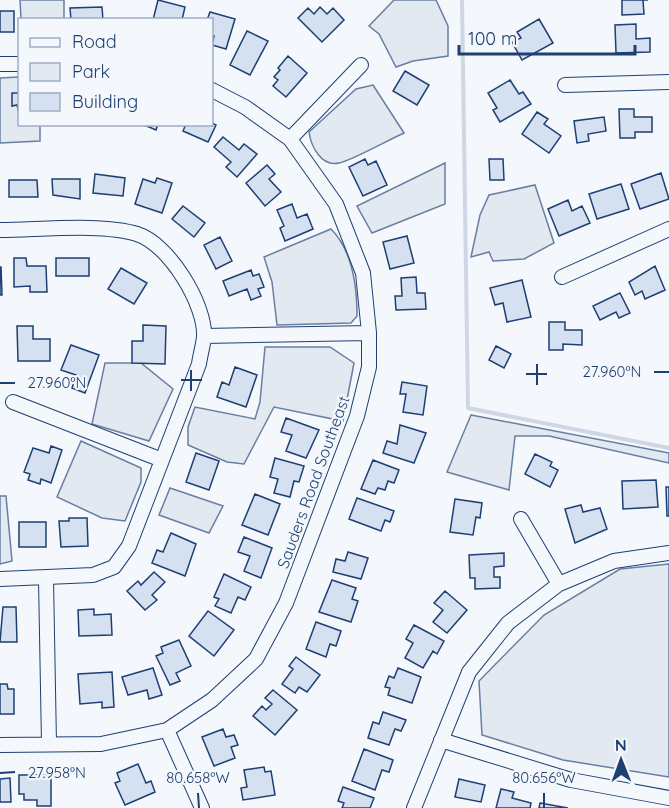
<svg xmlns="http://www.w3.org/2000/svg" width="669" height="808" font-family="Quicksand,sans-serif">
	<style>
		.green { fill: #e3e9f0; stroke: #687fa3; stroke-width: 1.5 }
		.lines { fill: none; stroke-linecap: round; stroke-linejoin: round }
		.stream { stroke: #cfd7e4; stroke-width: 4 }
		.building { fill: #d5e0f0; stroke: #1d3f73; stroke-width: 1.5 }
		.minor-casing { stroke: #1d3f73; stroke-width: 16 }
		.minor { stroke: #f4f7fb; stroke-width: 14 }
		.ticks { fill: none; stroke: #1d3f73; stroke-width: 2 }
		.labels { text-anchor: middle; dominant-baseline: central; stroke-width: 4.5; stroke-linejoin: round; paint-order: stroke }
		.street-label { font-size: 16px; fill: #1d3f73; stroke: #f4f7fb }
		.ticks-label { font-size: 15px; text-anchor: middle; fill: #1d3f73; stroke: #f4f7fb; stroke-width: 4.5; stroke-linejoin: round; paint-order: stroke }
	</style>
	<rect width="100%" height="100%" fill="#f4f7fb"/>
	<!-- green -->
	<path class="green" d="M20,0h44v19h-43z
		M394,0h42l12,26v30l-35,5 -17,6 -17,-33 -10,-8z
		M19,77l1,47 20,1v16l-40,2v-65z
		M373,85l31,48c-14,6 -53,28 -65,30 -18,4 -28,-17 -30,-31l47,-43z
		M445,163v41l-73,29 -15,-27z
		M535,185l19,58 -30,16 -31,2 -4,-9 -18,5 9,-42 9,-20z
		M331,229c22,22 26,57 26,87l-6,7 -74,2 -5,-43 -8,-25z
		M265,347h65l24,16 -11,58 -69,-14 -30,57 -17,-2 -39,-17v-18l7,-20 60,12 5,-17z
		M105,363h36l32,26 -24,52 -57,-17z
		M471,415l198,38v10l-120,-27h-34l-6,54 -62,-18z
		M81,441l60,27v14l-16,39 -23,-3 -45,-21z
		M170,488l53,18 -14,27 -50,-18z
		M0,496h6l6,65 -12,3z
		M669,564v213l-106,-17 -81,-25 -3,-54 65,-66 76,-46z"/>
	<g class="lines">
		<!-- stream -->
		<path class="stream" d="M462,0l6,408 201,40"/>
	</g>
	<!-- building -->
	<path class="building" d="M158,0l27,7 -3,13h-29z
		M622,0h26h-5l1,14 -22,1z
		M102,7l1,13h-32l-1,-12z
		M320,7l7,7 6,-6 11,12 -22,22 -24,-24 10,-10 6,6z
		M0,11h14v21h-14z
		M210,12l25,7 -9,30 -14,-4 2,-9 -2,-1v-15h-5z
		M539,19l14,24 -31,17 -10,-18 9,-4 -4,-6z
		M636,24v15l14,-1v14l-34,1 -1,-28z
		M247,31l21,10 -18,34 -20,-10z
		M288,56l19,17 -21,24 -13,-11 5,-6 -4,-3 6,-7 -2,-2z
		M405,71l24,14 -12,20 -24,-14z
		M510,80l9,14 4,-2 8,12 -31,18 -7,-12 4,-2 -9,-15z
		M12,93h8v24l-3,-12 -5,1z
		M619,109h15v8h18v15h-17v6h-15z
		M537,112l11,7 -4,5 17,12 -12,17 -27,-19z
		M604,117l2,14 -18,3 1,7 -12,2 -3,-22z
		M212,123l4,2 -8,17 -25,-11 3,-7z
		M142,124h16l-2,6z
		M223,137l16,13 5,-6 13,10 -20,23 -11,-10 5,-5 -17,-15z
		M365,159l3,6 8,-4 11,24 -24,11 -14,-29z
		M489,159h14l1,21h-14z
		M267,165l8,9 -6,5 12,13 -16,14 -19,-23z
		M661,173l8,26 -29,10 -9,-25z
		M95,174l30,4 -2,18 -30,-3z
		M157,178l15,5 -10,30 -27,-9 8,-25 12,4z
		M52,179h28v20l-27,-4z
		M9,180h28l1,17h-29z
		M621,184l8,25 -32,10 -8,-25z
		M568,200l4,11 10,-5 8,17 -31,13 -11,-27z
		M292,204l5,14 10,-4 6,15 -28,12 -5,-13 4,-2 -7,-16z
		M183,206l22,17 -11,14 -22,-18z
		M407,236l7,27 -24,6 -7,-27z
		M220,237l12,24 -16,8 -12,-24z
		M14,258h12l1,8h19l1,26h-17v-6l-16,1z
		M56,258h33v18h-33z
		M655,266l10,24 -20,9 -3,-8 -7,4 -6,-13z
		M0,267h1l1,28h-2z
		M121,268l26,15 -13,21 -26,-15z
		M251,270l2,6 6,-2 5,13 -6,2 3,7 -10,4 -4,-11 -18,7 -6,-15z
		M416,277l1,16h8l1,16 -30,1 -1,-14h7l-1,-18z
		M522,280l9,37 -24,5 -4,-19 -8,2 -5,-17z
		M620,293l10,20 -11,5 -3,-6 -16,8 -7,-14z
		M549,322h16v8h17v15l-19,-1v6h-14z
		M143,325l23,1 -1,38 -33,-1v-22h11z
		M17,326h16v13h17v22h-32z
		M71,345l28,10 -14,38 -13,-5 4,-13 -15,-5z
		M496,346l15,8 -7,14 -15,-8z
		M235,367l22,8 -11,32 -29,-10 5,-15 7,3z
		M402,382l25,4 -4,29 -20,-3 3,-18h-6z
		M286,418l33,12 -13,28 -20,-7 6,-16 -11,-3z
		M400,425l26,8 -12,30 -31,-10 4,-12 10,3z
		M51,446l11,4 -11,33 -10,-4 -1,5 -12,-4 2,-6 -6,-2 9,-24 16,5z
		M196,453l23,8 -10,29 -23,-8z
		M535,454l17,8 -2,4 8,4 -8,17 -25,-13z
		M275,458l29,8 -5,16 -5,-1 -4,16 -16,-4 4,-14 -8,-2z
		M373,460l26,10 -5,13 -6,-2 -3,9 -7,-2 -3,6 -14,-5z
		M656,480l2,27 -35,2 -1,-28z
		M666,487h3v29h-2z
		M255,494l25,10 -12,31 -26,-10z
		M357,498l37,13 -4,11 -5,-2 -4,11 -32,-12z
		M455,499l27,4 -2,15 -4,-1 -3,18 -23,-3z
		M581,505l2,7 17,-4 7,21 -32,14 -10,-34z
		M69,518h18l1,28 -27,1 -2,-26h10z
		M19,522h27v25h-27z
		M171,533l25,11 -11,32 -33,-13 5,-13 6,2z
		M244,537l28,11 -11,30 -17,-7 6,-15 -12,-4z
		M348,552l20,6 -7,21 -28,-7 3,-13 9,2z
		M504,553v13l-10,1v10h6v11l-25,1v-11h-5l-1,-23z
		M154,572l11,10 -13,13 5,5 -12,10 -18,-19 11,-10 3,4z
		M224,574l27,13 -6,13 -7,-3 -7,16 -16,-7 4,-7 -5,-2z
		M332,580l24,8 -4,11 6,2 -7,21 -32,-10z
		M445,591l22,19 -20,23 -14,-11 10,-12 -9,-7z
		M3,607h13l1,35h-17z
		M94,609v6l17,-1 1,21 -33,1 -1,-26z
		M208,611l26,19 -20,26 -25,-20z
		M316,622l25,9 -5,15 -6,-2 -4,13 -20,-8z
		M414,625l30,16 -7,13 -4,-3 -10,17 -18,-10 8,-15 -7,-4z
		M179,640l12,26 -15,7 4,8 -10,4 -14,-29 7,-3 -2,-6z
		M296,657l24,18 -13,17 -8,-5 -4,6 -13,-9 11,-15 -4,-3z
		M153,668l9,27 -13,4 -2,-9 -19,5 -6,-18z
		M398,668l23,9 -9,26 -24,-8 2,-7 -5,-1 4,-11 5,2z
		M112,672l2,35 -12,1v-6l-22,2 -2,-30z
		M0,684h7l1,5h6v25h-14z
		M273,690l24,20 -22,25 -22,-19 9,-10 4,4 6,-6 -7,-6z
		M383,712l23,8 -5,11 -6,-2 -6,16 -21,-7 5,-16 6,2z
		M223,729l3,8 8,-2 4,10 -7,2 4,11 -21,8 -12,-29z
		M364,749l29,11 -4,12 -7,-2 -7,20 -23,-9z
		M138,764l8,19 5,-2 4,11 -30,13 -10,-22 5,-2 -3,-8z
		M264,767l1,5 6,-1 4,24 -32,5 -2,-12 6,-1 -3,-17z
		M19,775h32v31h-14v-6h-13v-6h-5z
		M10,778l1,24h-11v-23z
		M459,779l26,6 -4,17 -26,-5z
		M343,787l31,11 -4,10h-28l2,-5 -6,-2z
		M501,789l13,3 -2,6 19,5 -1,5h-34z
		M540,803l28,5h-29z"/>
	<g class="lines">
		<defs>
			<path id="minor" d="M0,64h20
				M565,85l104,-3
				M290,139l71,-74
				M0,230c38,0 102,-7 137,4 32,10 69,71 67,103 -1,9 -4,19 -5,27l-70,182 -15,21 -21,8 -93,4
				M562,277l107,-48
				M204,336l165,-3
				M13,402l149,58
				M521,519l38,65
				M46,579l3,165
				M167,730l35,78
				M441,740l130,40 98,18
				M0,745l101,-1 66,-14 45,-30 44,-41 30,-56 71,-187 12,-49v-34l-6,-60 -27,-69 -46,-65 -45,-32 -33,-17
				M414,808l55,-136 39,-49 51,-39 55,-23 55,-8"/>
		</defs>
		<!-- minor casing -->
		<use href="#minor" class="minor-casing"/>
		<!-- minor -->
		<use href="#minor" class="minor"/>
	</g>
	<!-- ticks -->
	<path class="ticks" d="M537,364v21M191,370v21M654,372h15M526,374h21M181,380h21M0,383h15M0,773l15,-1M198,793l1,15M544,793v15"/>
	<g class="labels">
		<!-- street labels -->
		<g class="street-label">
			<text transform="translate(313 482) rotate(-70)">Sauders Road Southeast</text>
		</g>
	</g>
	<g class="ticks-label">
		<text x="612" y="377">27.960°N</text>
		<text x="57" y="388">27.960°N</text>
		<text x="57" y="778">27.958°N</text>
		<text x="198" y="783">80.658°W</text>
		<text x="544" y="783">80.656°W</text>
	</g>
	<!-- legend -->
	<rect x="18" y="18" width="195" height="108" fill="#f4f7fb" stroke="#9eadc5" stroke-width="1.5"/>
	<rect x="30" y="38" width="30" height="9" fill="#f4f7fb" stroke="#9eadc5" stroke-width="1.5"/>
	<text x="72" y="48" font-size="18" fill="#1d3f73">Road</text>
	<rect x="30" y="63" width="30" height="18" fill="#e3e9f0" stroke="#9eadc5" stroke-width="1.5"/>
	<text x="72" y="78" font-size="18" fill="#1d3f73">Park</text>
	<rect x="30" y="93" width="30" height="18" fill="#d5e0f0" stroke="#9eadc5" stroke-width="1.5"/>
	<text x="72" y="108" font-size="18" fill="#1d3f73">Building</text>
	<!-- north arrow -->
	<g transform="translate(621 760) rotate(359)" stroke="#f4f7fb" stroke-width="4.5" paint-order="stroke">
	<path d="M0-4.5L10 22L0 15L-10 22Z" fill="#1d3f73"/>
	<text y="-9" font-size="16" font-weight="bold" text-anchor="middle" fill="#1d3f73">N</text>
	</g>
	<!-- scale -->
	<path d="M459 45v9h176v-9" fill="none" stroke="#1d3f73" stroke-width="3"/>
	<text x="468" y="45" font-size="18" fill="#1d3f73" stroke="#f4f7fb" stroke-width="4.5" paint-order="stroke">100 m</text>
</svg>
